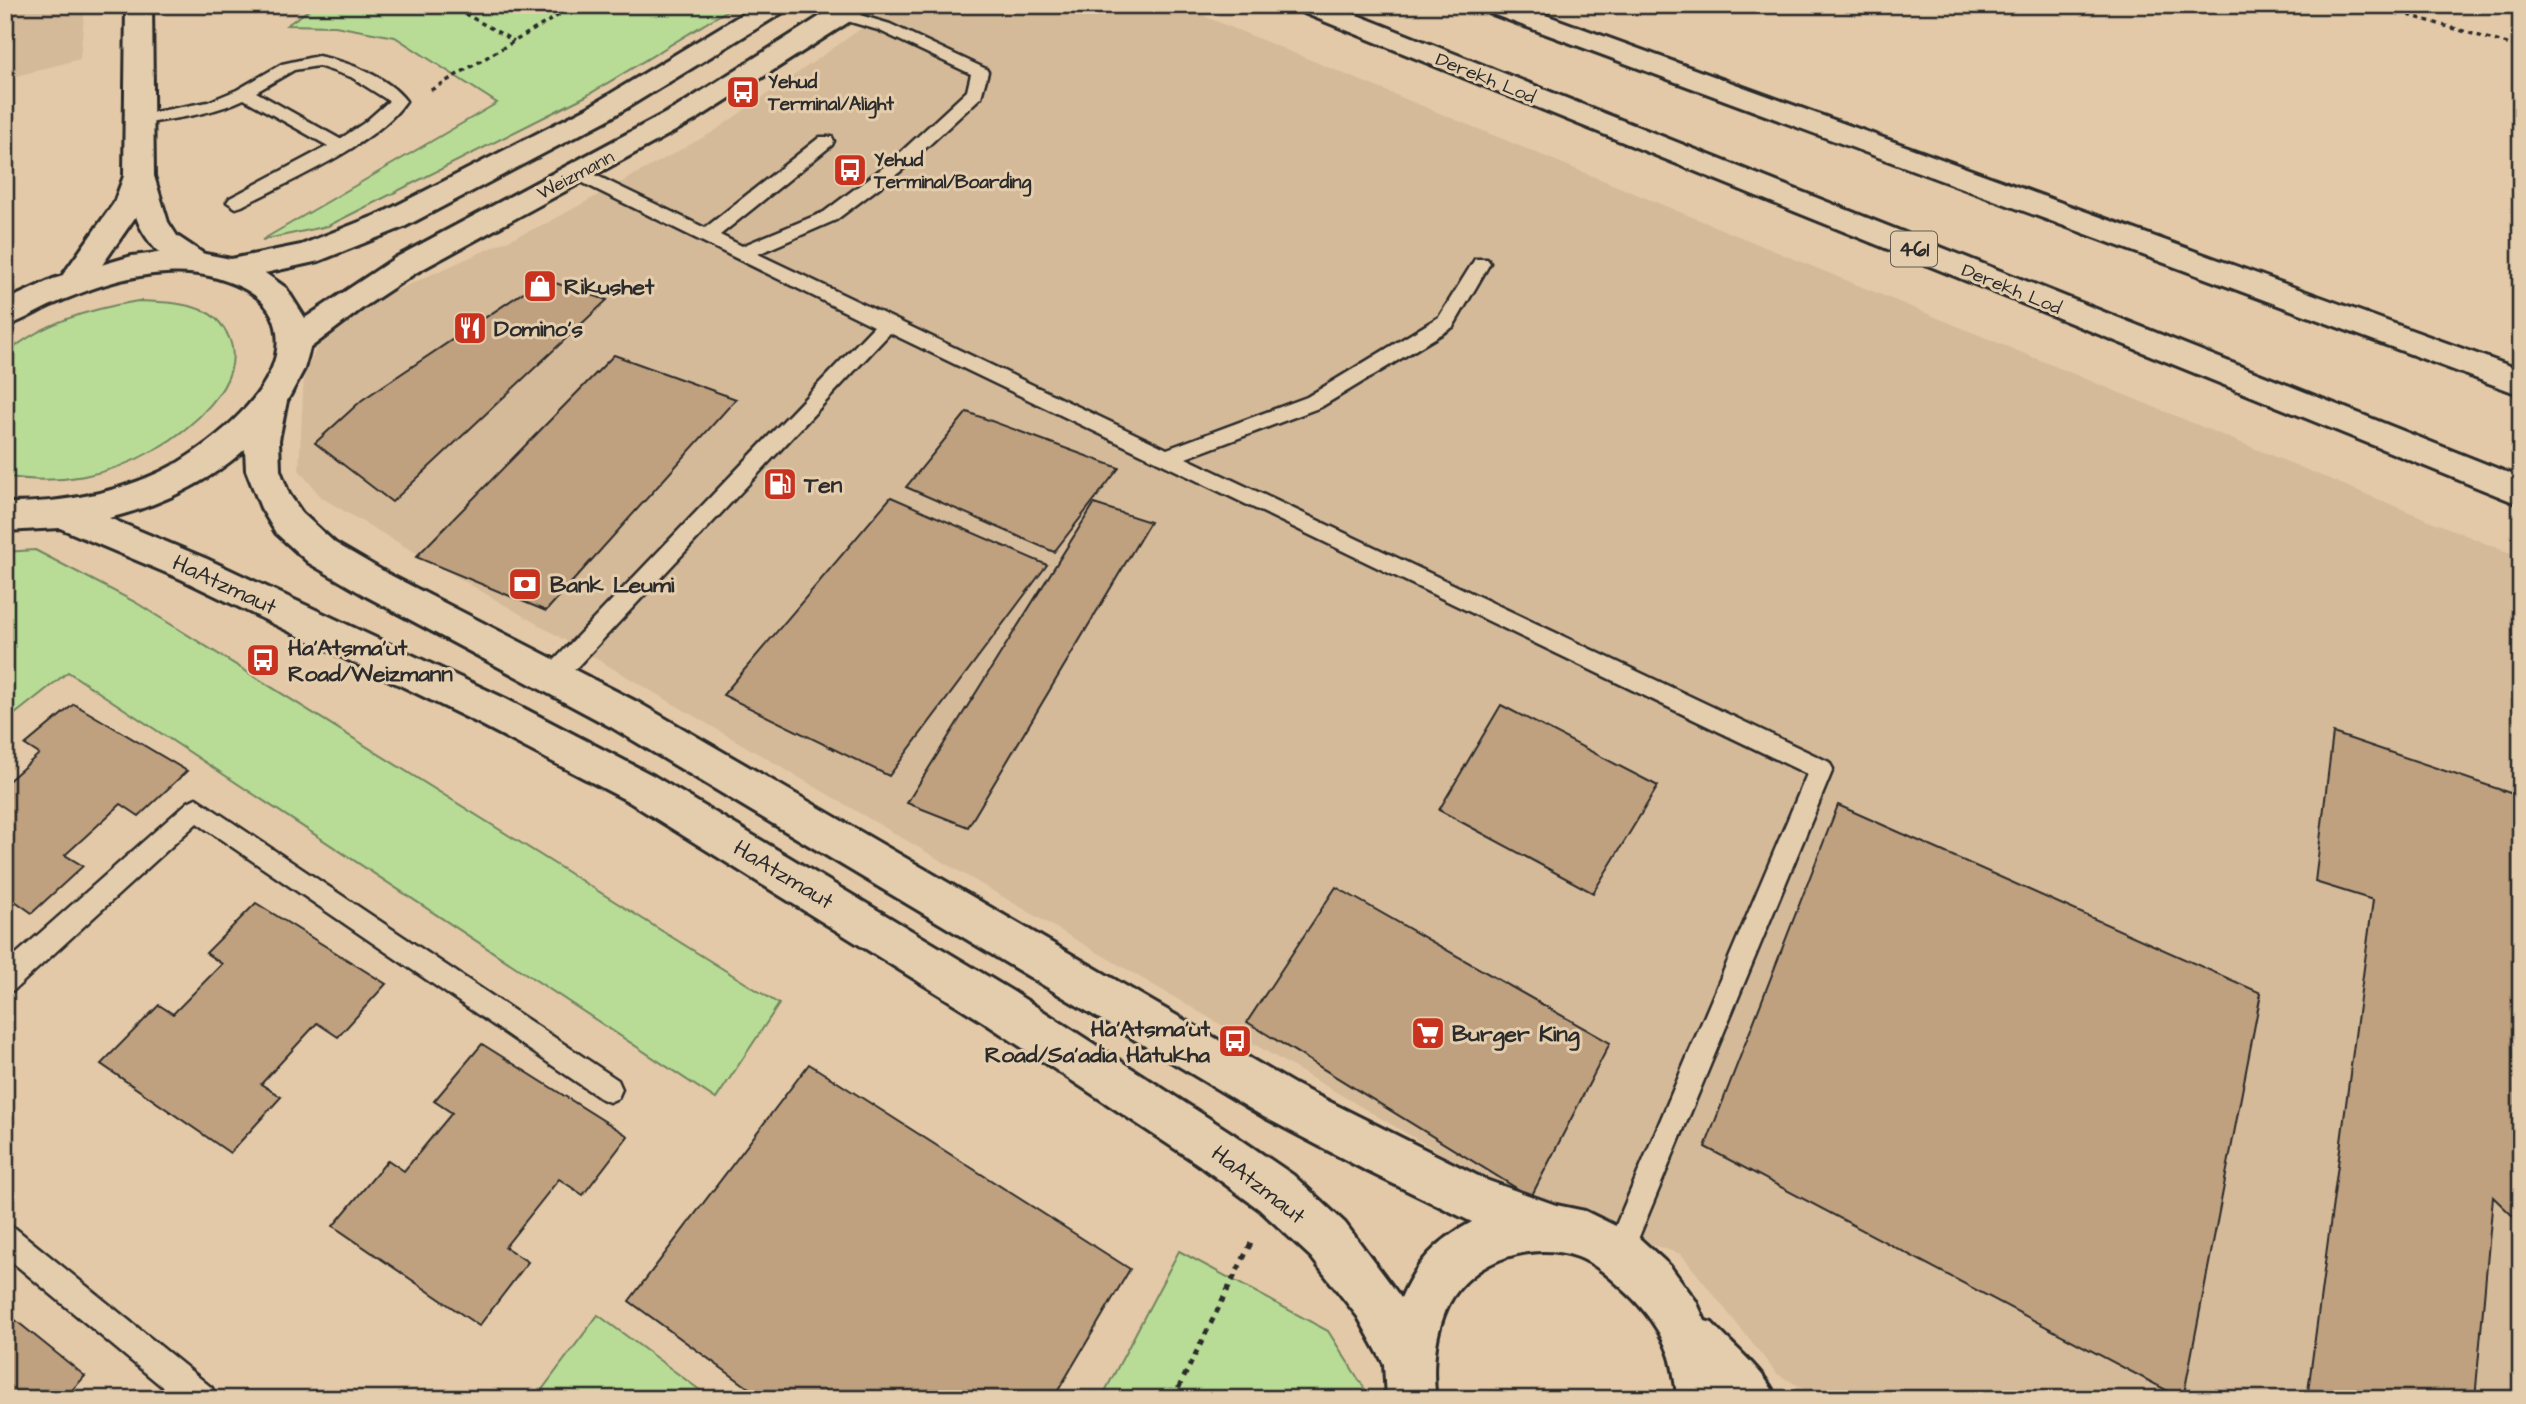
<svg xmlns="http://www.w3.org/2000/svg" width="2526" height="1404" viewBox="0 0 2526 1404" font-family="'Architects Daughter',sans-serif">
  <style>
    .built { fill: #d5ba99 }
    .green { fill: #b8dc96; stroke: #728460; stroke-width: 2 }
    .building { fill: #bfa17f; stroke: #2b2b2b; stroke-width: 2 }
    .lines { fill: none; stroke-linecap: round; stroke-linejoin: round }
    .lane-casing { stroke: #2b2b2b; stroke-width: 5 }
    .street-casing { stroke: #2b2b2b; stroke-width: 6 }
    .secondary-casing { stroke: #2b2b2b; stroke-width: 6 }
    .primary-casing { stroke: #2b2b2b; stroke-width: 6 }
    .path-far1 { stroke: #2b2b2b; stroke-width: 3.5; stroke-dasharray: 4.5 4.5; stroke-linecap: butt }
    .path { stroke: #2b2b2b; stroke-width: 5; stroke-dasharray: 6 6; stroke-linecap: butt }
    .lane { fill: #e4cdad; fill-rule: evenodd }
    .street { fill: #e4cdad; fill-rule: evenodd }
    .secondary { fill: #e4cdad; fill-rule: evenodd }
    .primary { fill: #e4cdad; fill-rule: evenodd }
    .labels { text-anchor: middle; stroke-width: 6; stroke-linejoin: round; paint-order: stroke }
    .far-street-label { font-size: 19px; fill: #2b2b2b; stroke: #e4cdad }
    .far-poi-label { font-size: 19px; font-weight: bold; fill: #2b2b2b; stroke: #e4cdad; text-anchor: start }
    .shield { fill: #e4cdad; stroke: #625c52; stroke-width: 2 }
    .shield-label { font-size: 21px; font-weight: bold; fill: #2b2b2b }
    .poi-label { font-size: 23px; font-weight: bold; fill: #2b2b2b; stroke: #e4cdad; text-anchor: start }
    .street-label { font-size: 23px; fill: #2b2b2b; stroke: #e4cdad }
  </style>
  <rect width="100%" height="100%" fill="#e3c9a7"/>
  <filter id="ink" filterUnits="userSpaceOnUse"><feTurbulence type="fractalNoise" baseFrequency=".0143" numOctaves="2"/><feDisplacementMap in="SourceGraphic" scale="14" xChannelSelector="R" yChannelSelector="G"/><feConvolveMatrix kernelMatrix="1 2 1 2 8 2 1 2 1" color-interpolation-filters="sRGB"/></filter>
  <g filter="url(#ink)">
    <g class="built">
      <path d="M5,5H85L80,59L5,79Z"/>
      <path d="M895,5H1177L2521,558V1399H1822L1777,1374L1681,1254L1548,1212L1469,1170L322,498L299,470L304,376L324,331L379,298L549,222L713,132Z"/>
    </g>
    <g class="green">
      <path d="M316,5H736L586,96L328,226L262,240L497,103L395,37L335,26L287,25Z"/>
      <path d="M138,301C161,302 185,302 206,312C217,317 226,329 230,340C246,384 188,431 154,450C109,476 56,486 5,476V355C42,322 91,309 138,301Z"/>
      <path d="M35,550L135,602L779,1004L716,1099L68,672L5,722V552Z"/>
      <path d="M1179,1251L1328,1331L1371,1399H1101Z"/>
      <path d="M598,1315L712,1399H535Z"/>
    </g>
    <g class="building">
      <path d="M543,279L607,300L392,502L315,443L362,400Z"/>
      <path d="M614,355L736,399L546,611L416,557Z"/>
      <path d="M967,412L1119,468L1054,552L906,487Z"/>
      <path d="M891,497L1047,565L889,776L723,695Z"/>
      <path d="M1094,504L1150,522L968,827L907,803Z"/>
      <path d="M74,704L187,771L139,816L121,804L65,855L83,866L32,913L5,894V784L39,754L25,745Z"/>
      <path d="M1501,705L1658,786L1593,893L1439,810Z"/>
      <path d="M2333,733L2519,796L2521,1224L2493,1197L2475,1399H2307L2373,900L2315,882Z"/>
      <path d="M1838,805L2261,993L2183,1399L1705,1147Z"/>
      <path d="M1336,887L1610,1043L1531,1197L1247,1022Z"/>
      <path d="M256,903L386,984L338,1037L317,1023L261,1084L281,1097L230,1153L101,1064L159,1005L173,1014L222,964L206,953Z"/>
      <path d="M482,1044L628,1136L583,1195L559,1179L505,1247L528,1262L479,1326L333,1226L388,1160L404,1171L452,1113L434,1101Z"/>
      <path d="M809,1064L1130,1269L1053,1399H764L629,1301Z"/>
      <path d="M9,1315L85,1376L64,1399H5V1320Z"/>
    </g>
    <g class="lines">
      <g class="lane-casing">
        <g id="lane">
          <path d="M843,10L890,24L986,69L988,72L981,97L901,171L836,220L758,254L1167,449L1307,397L1439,317L1475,259H1487L1490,263L1453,327L1321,407L1186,458L1829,762L1833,769L1629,1261L1619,1265L1609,1261L1605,1251L1807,774L890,333L562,683L554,685L546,683L543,676L546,669L874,326L571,177L568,173L577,167L583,169L705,228L820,137H832L834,141L832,145L720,235L742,246L824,212L889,163L967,91L971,74L878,30L837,18L835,15L837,12Z"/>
          <path d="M318,56C348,62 387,76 406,101C375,146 291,180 242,206L236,208L227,202L230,198L328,146L244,99C211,115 175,118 139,125L131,120L139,115L208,102L237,90L282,64ZM318,66L351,77L389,101L364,123L340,139L256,92L294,70Z"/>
          <path d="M196,798L618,1080L622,1089L618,1098L609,1102L600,1098L197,823L14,990L5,993V964L188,802Z"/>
          <path d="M5,1224L15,1228L212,1388L216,1399H177L5,1256Z"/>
        </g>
      </g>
      <g class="street-casing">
        <path id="street" d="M126,5H152L154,176L168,222L177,236L210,258L214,265L210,272C179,281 144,243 136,216L84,291L73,294L62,291L57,283L114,203L124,176Z"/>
      </g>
      <g class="secondary-casing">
        <path id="secondary" d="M757,5H789L785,11L607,120L404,227L319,261L265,273L286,288L305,318L395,258L677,107L838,5H870L866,11L697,119L417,272L364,307L310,348L304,369L287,401L279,440L280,470L289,494L302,513L335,543L390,575L639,703L1296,1085L1486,1180L1556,1205L1585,1211L1638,1237L1670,1266L1696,1301L1705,1321L1712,1323C1733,1346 1766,1372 1777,1399H1678C1675,1385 1674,1370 1670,1357C1662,1332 1644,1308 1625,1291C1611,1278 1596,1264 1578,1257C1528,1239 1463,1263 1444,1315C1434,1341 1432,1372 1436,1399H1386L1384,1364L1358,1317L1311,1257L1259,1209L1198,1164L982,1021L626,800L478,723L181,579L60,528L5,531V503C66,503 125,493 179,462C220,437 289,382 276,327C272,309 259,296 243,288C218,276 194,271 166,273C125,275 86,290 49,306C34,313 21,322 5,326V301L53,279L132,256L166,252L200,253L231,259L301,245L382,213L587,108ZM245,449L246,470L261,508L276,533L309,563L364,595L611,727L1264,1117L1365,1170L1472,1222C1438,1240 1416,1262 1401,1298L1345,1223L1293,1175L1230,1132L1012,991L654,776L506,699L207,559L109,518C158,506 208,483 245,449Z"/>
      </g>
      <g class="primary-casing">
        <g id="primary">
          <path d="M1295,5H1332L2521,478V505L1299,11Z"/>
          <path d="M1480,5H1518L2521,370V395L1484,11Z"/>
        </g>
      </g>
      <g class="path-far1">
        <path d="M449,5L514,41"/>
        <path d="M2374,5L2521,48"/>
        <path d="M431,90L576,5"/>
      </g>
      <path class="path" d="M1173,1399L1251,1243"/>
      <use href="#lane" class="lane"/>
      <use href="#street" class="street"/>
      <use href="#secondary" class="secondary"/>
      <use href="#primary" class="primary"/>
    </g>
  </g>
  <defs>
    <g id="bus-square" transform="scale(1.75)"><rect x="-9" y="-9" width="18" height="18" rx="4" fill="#c8321e" stroke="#e4cdad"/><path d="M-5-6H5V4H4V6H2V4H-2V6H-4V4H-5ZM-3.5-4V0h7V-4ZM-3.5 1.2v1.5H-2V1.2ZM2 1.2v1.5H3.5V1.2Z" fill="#fff"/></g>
    <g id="shop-square" transform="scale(1.75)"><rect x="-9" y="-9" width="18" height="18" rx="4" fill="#c8321e" stroke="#e4cdad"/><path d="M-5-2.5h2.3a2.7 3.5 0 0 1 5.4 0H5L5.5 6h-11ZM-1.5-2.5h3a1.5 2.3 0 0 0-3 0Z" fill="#fff"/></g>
    <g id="restaurant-square" transform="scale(1.75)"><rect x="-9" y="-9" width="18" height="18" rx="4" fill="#c8321e" stroke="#e4cdad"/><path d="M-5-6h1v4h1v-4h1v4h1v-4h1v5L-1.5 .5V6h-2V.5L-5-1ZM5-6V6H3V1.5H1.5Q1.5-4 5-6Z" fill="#fff"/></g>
    <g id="fuel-square" transform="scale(1.75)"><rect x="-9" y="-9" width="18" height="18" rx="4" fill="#c8321e" stroke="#e4cdad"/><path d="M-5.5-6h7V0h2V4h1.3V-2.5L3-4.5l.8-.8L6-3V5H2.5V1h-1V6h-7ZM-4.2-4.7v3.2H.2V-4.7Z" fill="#fff"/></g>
    <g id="bank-square" transform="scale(1.75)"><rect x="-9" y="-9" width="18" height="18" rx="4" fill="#c8321e" stroke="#e4cdad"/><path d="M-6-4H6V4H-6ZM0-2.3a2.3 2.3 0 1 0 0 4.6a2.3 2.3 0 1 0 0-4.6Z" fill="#fff"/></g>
    <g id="supermarket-square" transform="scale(1.75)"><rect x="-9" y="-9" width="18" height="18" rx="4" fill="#c8321e" stroke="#e4cdad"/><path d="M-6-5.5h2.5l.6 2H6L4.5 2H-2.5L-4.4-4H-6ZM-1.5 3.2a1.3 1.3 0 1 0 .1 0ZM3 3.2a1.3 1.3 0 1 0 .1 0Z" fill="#fff"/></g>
  </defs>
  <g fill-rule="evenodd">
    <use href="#bus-square" x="743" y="92"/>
    <use href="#bus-square" x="850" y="170"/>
    <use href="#shop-square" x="540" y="286"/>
    <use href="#restaurant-square" x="470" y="328"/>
    <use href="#fuel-square" x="780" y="484"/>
    <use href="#bank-square" x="525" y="584"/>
    <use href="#bus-square" x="263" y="660"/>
    <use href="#supermarket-square" x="1428" y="1033"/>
    <use href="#bus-square" x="1235" y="1041"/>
  </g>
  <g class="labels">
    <g class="far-street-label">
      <text transform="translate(1486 77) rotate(22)" y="7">Derekh Lod</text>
      <text transform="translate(575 174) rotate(-28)" y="7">Weizmann</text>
      <text transform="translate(2012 288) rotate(22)" y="7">Derekh Lod</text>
    </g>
    <g class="far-poi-label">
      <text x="768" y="88">Yehud<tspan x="768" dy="22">Terminal/Alight</tspan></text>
      <text x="874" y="166">Yehud<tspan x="874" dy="22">Terminal/Boarding</tspan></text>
    </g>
    <rect class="shield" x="1891" y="231.5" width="46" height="35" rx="5"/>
    <g class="shield-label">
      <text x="1914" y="256">461</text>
    </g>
    <g class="poi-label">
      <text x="564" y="294">Rikushet</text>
      <text x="494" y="336">Domino's</text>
      <text x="804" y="492">Ten</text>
      <text x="550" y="592">Bank Leumi</text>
      <text x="288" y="655">Ha'Atsma'ut<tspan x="288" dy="26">Road/Weizmann</tspan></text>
      <text x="1210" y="1036" text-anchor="end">Ha'Atsma'ut<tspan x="1210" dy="26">Road/Sa'adia Hatukha</tspan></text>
      <text x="1452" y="1041">Burger King</text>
    </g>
    <g class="street-label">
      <text transform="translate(225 584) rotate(25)" y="8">HaAtzmaut</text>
      <text transform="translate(784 874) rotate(31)" y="8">HaAtzmaut</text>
      <text transform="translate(1259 1184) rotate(38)" y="8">HaAtzmaut</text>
    </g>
  </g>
  <rect width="2526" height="1404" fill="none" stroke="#e4cdad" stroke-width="28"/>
  <rect x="14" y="14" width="2498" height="1376" fill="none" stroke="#2b2b2b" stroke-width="2.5" filter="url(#ink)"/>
</svg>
